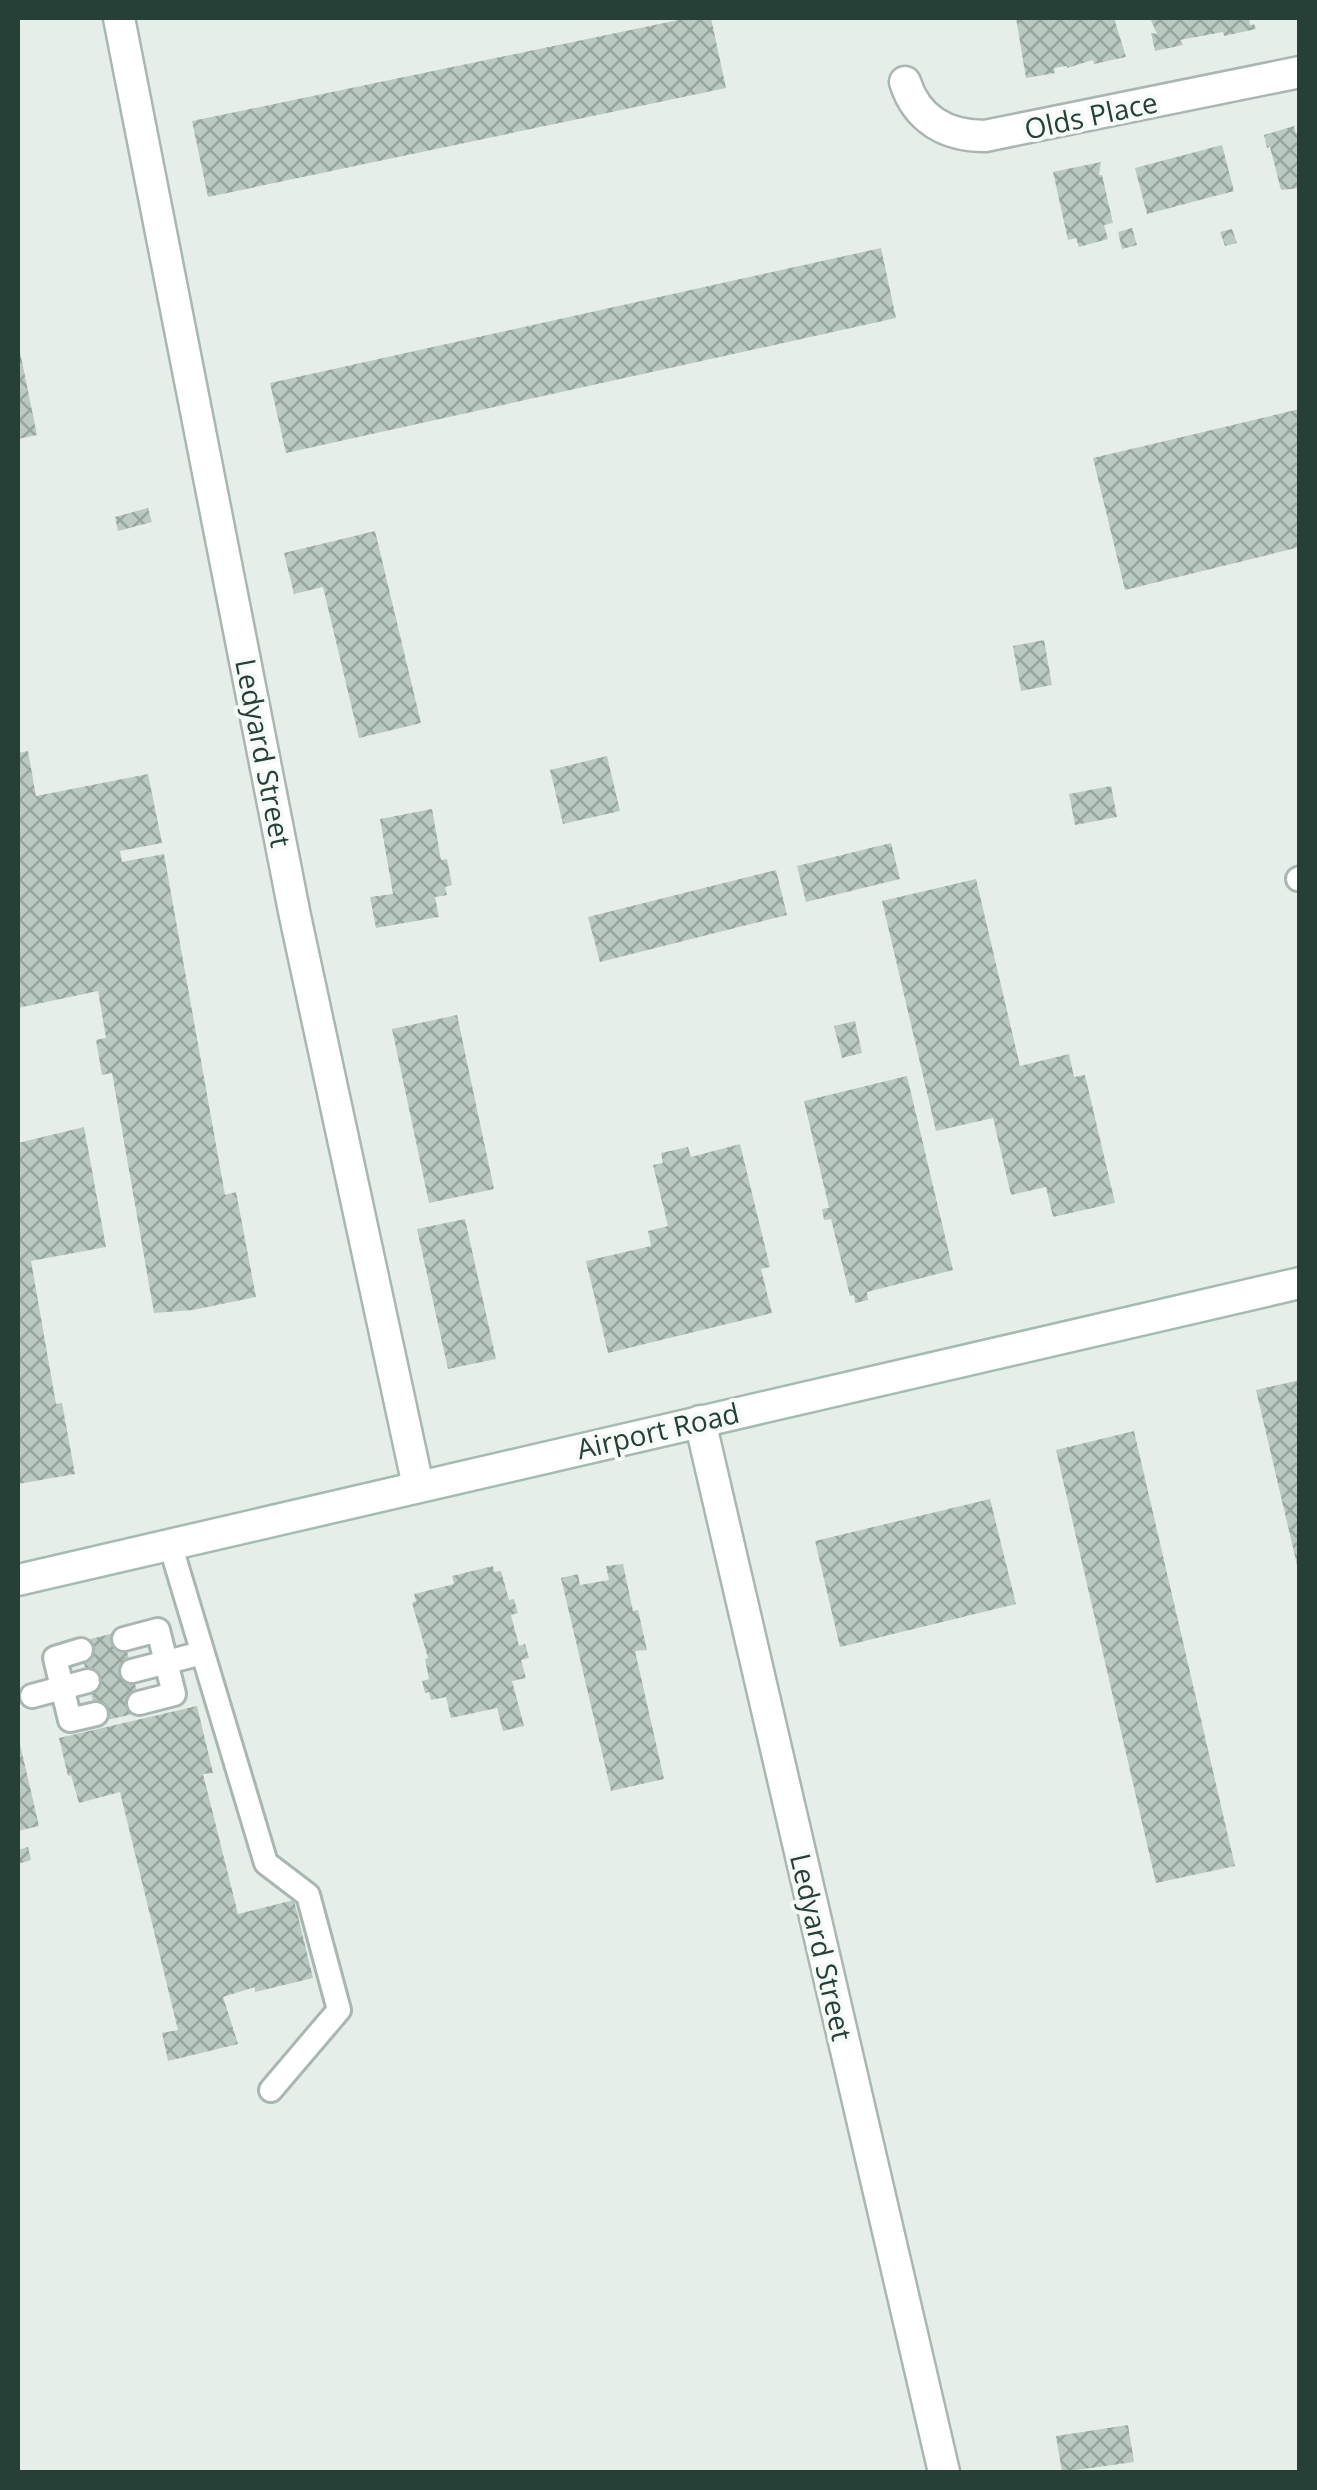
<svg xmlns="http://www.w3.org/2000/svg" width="1317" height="2490" viewBox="0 0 1317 2490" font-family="'Open Sans',sans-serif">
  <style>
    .building { fill: url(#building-cross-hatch) }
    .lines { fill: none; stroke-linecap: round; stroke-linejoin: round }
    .lane-casing { stroke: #a9b6b1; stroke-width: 28 }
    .street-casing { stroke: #a9b6b1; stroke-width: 35 }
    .secondary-casing { stroke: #a5bab1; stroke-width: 35 }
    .lane { stroke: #fff; stroke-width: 22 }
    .street { stroke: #fff; stroke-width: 30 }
    .secondary { stroke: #fff; stroke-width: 30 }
    .labels { text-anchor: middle; stroke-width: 8; stroke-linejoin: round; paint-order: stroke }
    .street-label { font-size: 28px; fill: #264037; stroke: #f7fbf8 }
  </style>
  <defs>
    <pattern id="building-cross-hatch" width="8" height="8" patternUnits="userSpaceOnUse" patternTransform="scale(2.5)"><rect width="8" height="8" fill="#bbc9c3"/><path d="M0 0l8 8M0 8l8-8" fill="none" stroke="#98a59f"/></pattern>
  </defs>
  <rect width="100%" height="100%" fill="#e6eeea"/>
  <g class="building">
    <path d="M688,18H711L726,88L208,197L192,121Z"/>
    <path d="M1016,18H1114L1126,57L1094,64L1093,60L1067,68V66L1054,68L1055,73L1026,78Z"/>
    <path d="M1150,18H1249L1250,25L1254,24L1256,29L1224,36L1223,32L1180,40L1183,45L1155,51L1151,33L1157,34Z"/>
    <path d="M1294,126L1296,133L1300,132V188L1281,190L1270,147L1267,148L1264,135Z"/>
    <path d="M1222,145L1234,191L1147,214L1135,168Z"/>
    <path d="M1101,162L1099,175H1102L1113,223L1104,225L1108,239L1079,247L1076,238L1068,240L1053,172Z"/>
    <path d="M1132,228L1137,245L1122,249L1118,232Z"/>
    <path d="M1232,229L1237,243L1225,246L1220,232Z"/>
    <path d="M881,248L896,318L286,453L270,383Z"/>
    <path d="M18,342L37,435L18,439Z"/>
    <path d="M1300,409V547L1125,590L1093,458Z"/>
    <path d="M148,508L152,522L118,531L115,517Z"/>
    <path d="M375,531L421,723L359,738L323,587L294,594L284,553Z"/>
    <path d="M1044,640L1052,685L1021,691L1013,646Z"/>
    <path d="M28,751L36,796L148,774L162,843L120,851L122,862L164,854L225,1195L236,1192L256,1297L193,1310L154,1313L112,1073L102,1075L96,1040L106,1038L98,991L18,1008V753Z"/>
    <path d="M607,756L620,811L563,824L550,770Z"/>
    <path d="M1111,786L1117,817L1075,825L1069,794Z"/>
    <path d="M432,809L441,860L447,859L452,885L445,887L447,895L435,897L439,917L376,928L370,897L393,894L380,819Z"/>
    <path d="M891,843L900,879L806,902L797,866Z"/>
    <path d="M776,870L787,915L600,962L588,917Z"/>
    <path d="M976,879L1020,1066L1069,1054L1074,1077L1085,1075L1115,1203L1053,1217L1046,1187L1011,1195L993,1118L936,1131L882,901Z"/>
    <path d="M457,1015L494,1189L429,1203L392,1029Z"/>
    <path d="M855,1021L862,1053L842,1058L834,1026Z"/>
    <path d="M907,1076L953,1270L867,1292L868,1300L855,1303L854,1295L850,1296L831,1219L824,1220L822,1209L829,1208L804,1101Z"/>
    <path d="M84,1127L106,1247L31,1261L56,1404L62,1403L75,1474L18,1484V1143Z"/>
    <path d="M740,1144L770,1267L761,1269L772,1313L608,1353L586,1261L651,1246L648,1231L668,1226L653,1165L663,1163L661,1153L688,1147L691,1157Z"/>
    <path d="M465,1219L496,1359L448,1369L417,1229Z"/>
    <path d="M1300,1380V1569H1298L1256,1390Z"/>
    <path d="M1134,1431L1235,1866L1156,1883L1056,1450Z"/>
    <path d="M990,1499L1016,1604L840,1647L815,1541Z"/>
    <path d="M623,1564L633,1611L638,1610L647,1650L635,1651L664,1779L611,1791L561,1578L578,1574L580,1585L609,1580L606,1566Z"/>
    <path d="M493,1566L494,1572L501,1571L509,1600L514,1599L518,1613L511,1615L519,1646L525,1644L529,1658L521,1660L526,1678L512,1681L524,1726L503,1731L497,1708L451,1718L446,1697L431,1700L429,1692L425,1693L422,1681L429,1679L425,1659L428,1658L412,1603L416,1601L414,1594L454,1584L452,1576Z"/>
    <path d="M122,1631L142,1712L98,1722L79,1642Z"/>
    <path d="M197,1706L213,1773L203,1774L238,1914L294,1900L313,1978L255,1992V1987L223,1997L238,2044L168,2061L162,2033L178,2030L120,1792L79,1803L71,1775L68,1776L59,1738Z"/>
    <path d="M19,1740L39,1826L18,1831V1741Z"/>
    <path d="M28,1847L31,1860L18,1864V1850Z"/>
    <path d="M1128,2425L1134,2462L1062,2472L1056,2436Z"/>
  </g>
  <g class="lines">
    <g class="lane-casing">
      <g id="lane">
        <path d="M1298,879L1300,878"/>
        <path d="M170,1544L266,1863L308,1895L339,2010L271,2090"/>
        <path d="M124,1639L158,1630L174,1694L139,1703"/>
        <path d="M81,1650L55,1658L70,1720L96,1714"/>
        <path d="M132,1671L202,1653"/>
        <path d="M32,1696L88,1681"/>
      </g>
    </g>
    <g class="street-casing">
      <g id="street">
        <path d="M119,18L295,916L418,1486"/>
        <path d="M905,82C917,120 947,136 985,136L1300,72"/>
        <path d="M700,1421L944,2472"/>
      </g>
    </g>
    <g class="secondary-casing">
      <path id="secondary" d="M18,1580L1300,1283"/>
    </g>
    <use href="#lane" class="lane"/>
    <use href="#street" class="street"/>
    <use href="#secondary" class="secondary"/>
  </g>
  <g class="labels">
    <g class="street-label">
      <text transform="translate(1091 116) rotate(-12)" y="10">Olds Place</text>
      <text transform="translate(263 753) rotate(79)" y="10">Ledyard Street</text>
      <text transform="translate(658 1431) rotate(-13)" y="10">Airport Road</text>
      <text transform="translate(821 1947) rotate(77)" y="10">Ledyard Street</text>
    </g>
  </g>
  <rect width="1317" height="2490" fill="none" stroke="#264037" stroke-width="40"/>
</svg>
